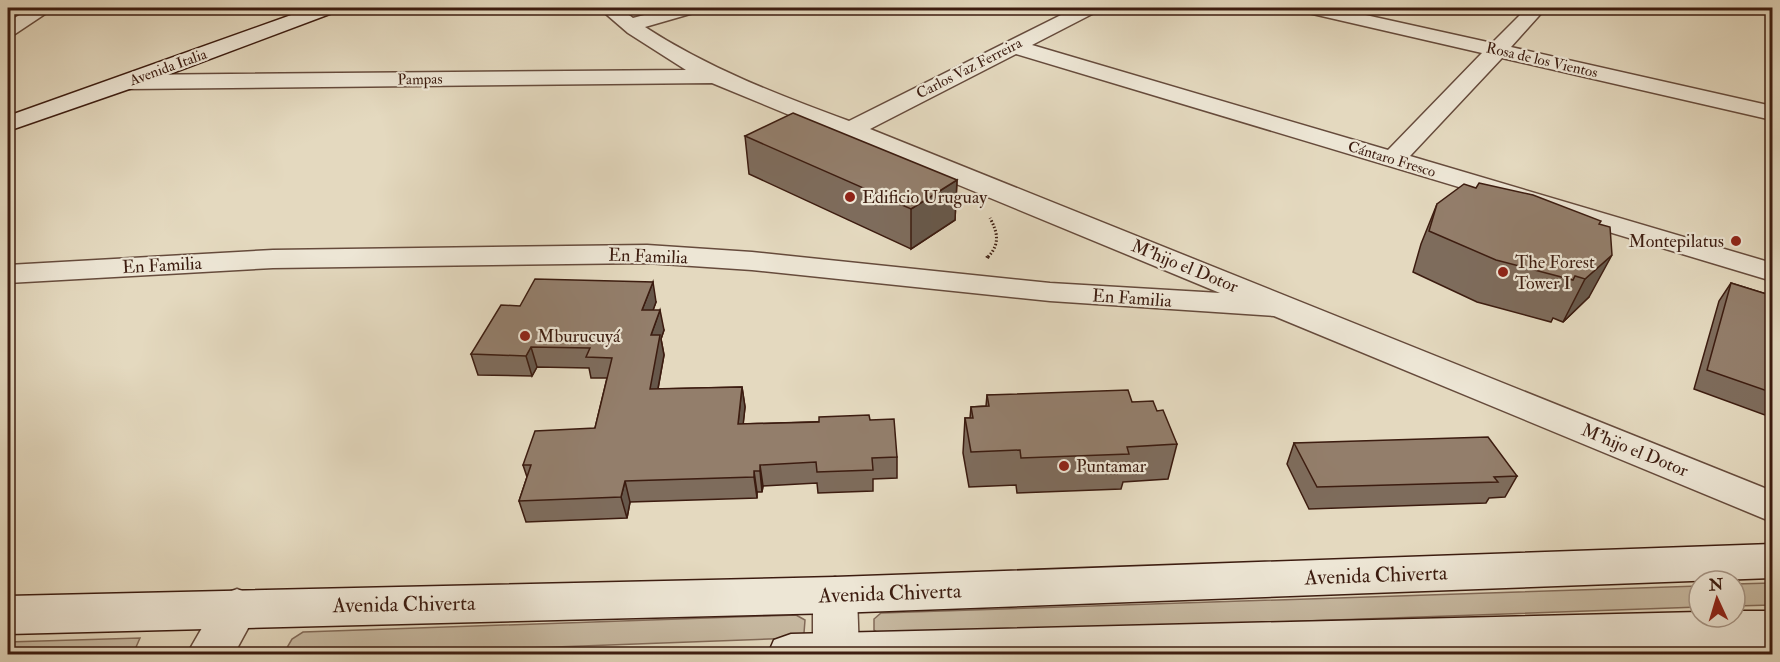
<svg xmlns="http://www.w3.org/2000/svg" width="1780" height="662" viewBox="0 0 1780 662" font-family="'IM FELL Double Pica',serif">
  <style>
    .green { fill: #c7b9a1; stroke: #826a58; stroke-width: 1.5 }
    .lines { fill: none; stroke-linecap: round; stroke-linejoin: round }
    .street-casing { stroke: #664b3c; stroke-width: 3 }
    .secondary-casing { stroke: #3c1c10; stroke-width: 3 }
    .path-far1 { stroke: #3c1c10; stroke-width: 3; stroke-dasharray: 1.5 2; stroke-linecap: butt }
    .path { stroke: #3c1c10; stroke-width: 4; stroke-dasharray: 1.5 3; stroke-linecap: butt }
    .street { fill: #ede6d5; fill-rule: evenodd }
    .secondary { fill: #ede6d5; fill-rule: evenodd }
    .wall { fill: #7e6c5c; stroke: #3c1c10; stroke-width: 1.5 }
    .shaded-wall { fill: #67584b; stroke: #3c1c10; stroke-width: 1.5 }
    .building { fill: #937e6b; stroke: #3c1c10; stroke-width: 1.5 }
    .poi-dot { fill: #8f2418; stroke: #ede6d5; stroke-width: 2 }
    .labels { text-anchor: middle; stroke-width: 4.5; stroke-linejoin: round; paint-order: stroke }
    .far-street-label { font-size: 15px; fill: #3c1c10; stroke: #ede6d5 }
    .poi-label { font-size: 18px; fill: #3c1c10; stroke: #ede6d5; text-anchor: start }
    .street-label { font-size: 18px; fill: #3c1c10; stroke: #ede6d5 }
    .near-street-label { font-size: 21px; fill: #3c1c10; stroke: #ede6d5 }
  </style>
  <rect width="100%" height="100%" fill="#e4d9bf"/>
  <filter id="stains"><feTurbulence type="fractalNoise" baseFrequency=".00333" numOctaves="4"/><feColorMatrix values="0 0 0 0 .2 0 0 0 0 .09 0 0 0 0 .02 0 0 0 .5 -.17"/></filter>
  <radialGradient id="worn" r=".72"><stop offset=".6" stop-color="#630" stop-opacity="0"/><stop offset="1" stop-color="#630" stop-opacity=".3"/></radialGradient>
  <g class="green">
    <path d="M1772,583V605L1735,606V584Z"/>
    <path d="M1699,586V607L883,636L874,630V619L881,613Z"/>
    <path d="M796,615L805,620L804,633L796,638L363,654H289L285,651L292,639L303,632Z"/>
    <path d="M140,638L133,654H8V642Z"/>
  </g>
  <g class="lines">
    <g class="street-casing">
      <g id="street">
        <path d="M31,8H54L15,34L8,36V22Z"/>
        <path d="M599,8H619L633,18L670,8H699L697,12L645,27C708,68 778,95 849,121L1075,8H1099L1096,12L1032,45L1388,150L1482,53L1304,12L1302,8H1334L1492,43L1527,8H1546L1511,47L1772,106V120L1502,58L1410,156L1772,263V281L1016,54L870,129L1772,491V522L1274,316L1050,301L752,270L647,263L273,268L8,283V265L273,250L647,245L752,252L1050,283L1220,293L712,83L127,89L119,87L116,82L119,77L127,75L686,70L628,33Z"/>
        <path d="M835,577L851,582L857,595L859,654H813V595L819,582Z"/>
        <path d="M237,589L253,595L259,608L234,654H187L221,595Z"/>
      </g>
    </g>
    <g class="secondary-casing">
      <g id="secondary">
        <path d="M311,8H338L335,12L135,87L8,131V116Z"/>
        <path d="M1772,544V578L835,613L8,634V596L835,577Z"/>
        <path d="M1735,611H1772V649L1578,654H768L774,640L791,634L1699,612V617H1735Z"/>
      </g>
    </g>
    <path class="path-far1" d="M988,257C1000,244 998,233 990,218"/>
    <path class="path" d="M987,258L989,255"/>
    <use href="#street" class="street"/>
    <use href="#secondary" class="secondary"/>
  </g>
  <g class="wall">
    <path d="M745,136L957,180L955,220L911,249L749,174Z"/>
    <path d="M1476,188L1599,224L1589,297L1563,322L1553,318L1551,322L1477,302L1413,272L1421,244L1437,204Z"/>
    <path d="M1731,283L1773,296V418L1694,389L1719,301Z"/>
    <path d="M656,302L653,310L664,330L661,339L664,355L658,389L742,387L745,407L743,424L870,420L897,457V478L873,479V491L818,493L817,483L763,486L762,492H757V498L630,502L627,518L526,522L519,501L527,477L523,465L595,428L607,378H591L589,368L537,367L532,376L478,375L471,354L520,306Z"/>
    <path d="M987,395L1132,402L1157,411L1177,444L1168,479L1123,482L1121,489L1017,493L1016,485L969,487L963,453L965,418H970L971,407L986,406Z"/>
    <path d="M1294,443L1517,476L1505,497L1489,498L1486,503L1309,509L1287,464Z"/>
  </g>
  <g class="shaded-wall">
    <path d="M957,180L955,220L911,249V209Z"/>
    <path d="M1612,255L1589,297L1563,322L1585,279Z"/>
    <path d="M653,282L656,302L646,330L642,310Z"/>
    <path d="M660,310L664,330L661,339L664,355L654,410L650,389L651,335Z"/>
    <path d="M531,347L537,367L532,376L526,356Z"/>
    <path d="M742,387L745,407L741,445L738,424Z"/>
    <path d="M760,465L763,486L762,492L760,471Z"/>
    <path d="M754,471L757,492V498L754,477Z"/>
    <path d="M625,481L630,502L627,518L621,497Z"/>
  </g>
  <g class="building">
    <path d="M793,113L957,180L911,209L745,136Z"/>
    <path d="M1479,183L1533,195L1601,221L1599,224L1610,227L1612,255L1585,279L1575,276L1573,280L1496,260L1429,231L1437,204L1464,184L1476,188Z"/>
    <path d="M535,279L653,282L642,310H660L651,335H660L650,389L742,387L738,424L819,422V417L869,415L870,420L894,419L897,457L872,458L873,470L817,472L816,462L760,465V471H754V477L625,481L621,497L519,501L531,465H523L535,431L595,428L612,358L586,357L590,348L531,347L526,356L471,354L501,305L520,306Z"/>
    <path d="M1731,283L1773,296V393L1707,370Z"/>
    <path d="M1128,390L1132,402L1153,401L1157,411L1163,410L1177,444L1127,447L1129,454L1021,458L1020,450L971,452L965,418H973L971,407L989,406L987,395Z"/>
    <path d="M1488,437L1517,476L1494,477L1498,482L1317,487L1294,443Z"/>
  </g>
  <g class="poi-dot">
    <circle cx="850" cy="197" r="6"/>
    <circle cx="1736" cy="241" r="6"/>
    <circle cx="1503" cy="272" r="6"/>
    <circle cx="525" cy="336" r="6"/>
    <circle cx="1064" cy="466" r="6"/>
  </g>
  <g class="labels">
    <g class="far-street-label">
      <text transform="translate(1542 60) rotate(13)" y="5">Rosa de los Vientos</text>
      <text transform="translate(168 67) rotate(-20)" y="5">Avenida Italia</text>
      <text transform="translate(969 68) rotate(-27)" y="5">Carlos Vaz Ferreira</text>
      <text transform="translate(420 79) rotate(-1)" y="5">Pampas</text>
      <text transform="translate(1392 159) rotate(17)" y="5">Cántaro Fresco</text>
    </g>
    <g class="poi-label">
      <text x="862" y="203">Edificio Uruguay</text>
      <text x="1724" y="247" text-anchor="end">Montepilatus</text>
      <text x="1515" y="268">The Forest<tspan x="1515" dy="21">Tower I</tspan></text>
      <text x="537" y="342">Mburucuyá</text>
      <text x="1076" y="472">Puntamar</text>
    </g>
    <g class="street-label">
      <text transform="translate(648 256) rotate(2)" y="6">En Familia</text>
      <text transform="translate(162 265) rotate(-3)" y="6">En Familia</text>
      <text transform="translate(1185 266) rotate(22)" y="6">M'hijo el Dotor</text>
      <text transform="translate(1132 298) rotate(4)" y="6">En Familia</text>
      <text transform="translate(1635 450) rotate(22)" y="6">M'hijo el Dotor</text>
    </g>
    <g class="near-street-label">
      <text transform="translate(1376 575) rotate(-2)" y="7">Avenida Chiverta</text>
      <text transform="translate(890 593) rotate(-2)" y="7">Avenida Chiverta</text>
      <text transform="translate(404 604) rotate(-1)" y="7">Avenida Chiverta</text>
    </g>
  </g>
  <rect width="1780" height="662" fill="none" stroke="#e4d9bf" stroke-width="30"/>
  <rect x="9" y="9" width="1762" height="644" fill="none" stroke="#3c1c10" stroke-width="3"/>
  <rect x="15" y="15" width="1750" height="632" fill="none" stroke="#3c1c10" stroke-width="1.5"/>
  <g transform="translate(1717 599) rotate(356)"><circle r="28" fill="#ede6d5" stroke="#a69586" stroke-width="1.5"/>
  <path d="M0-4.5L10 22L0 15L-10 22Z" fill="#8f2418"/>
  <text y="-9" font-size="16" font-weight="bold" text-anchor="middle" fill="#3c1c10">N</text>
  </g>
  <rect width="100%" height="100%" filter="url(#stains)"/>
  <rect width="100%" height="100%" fill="url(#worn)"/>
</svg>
